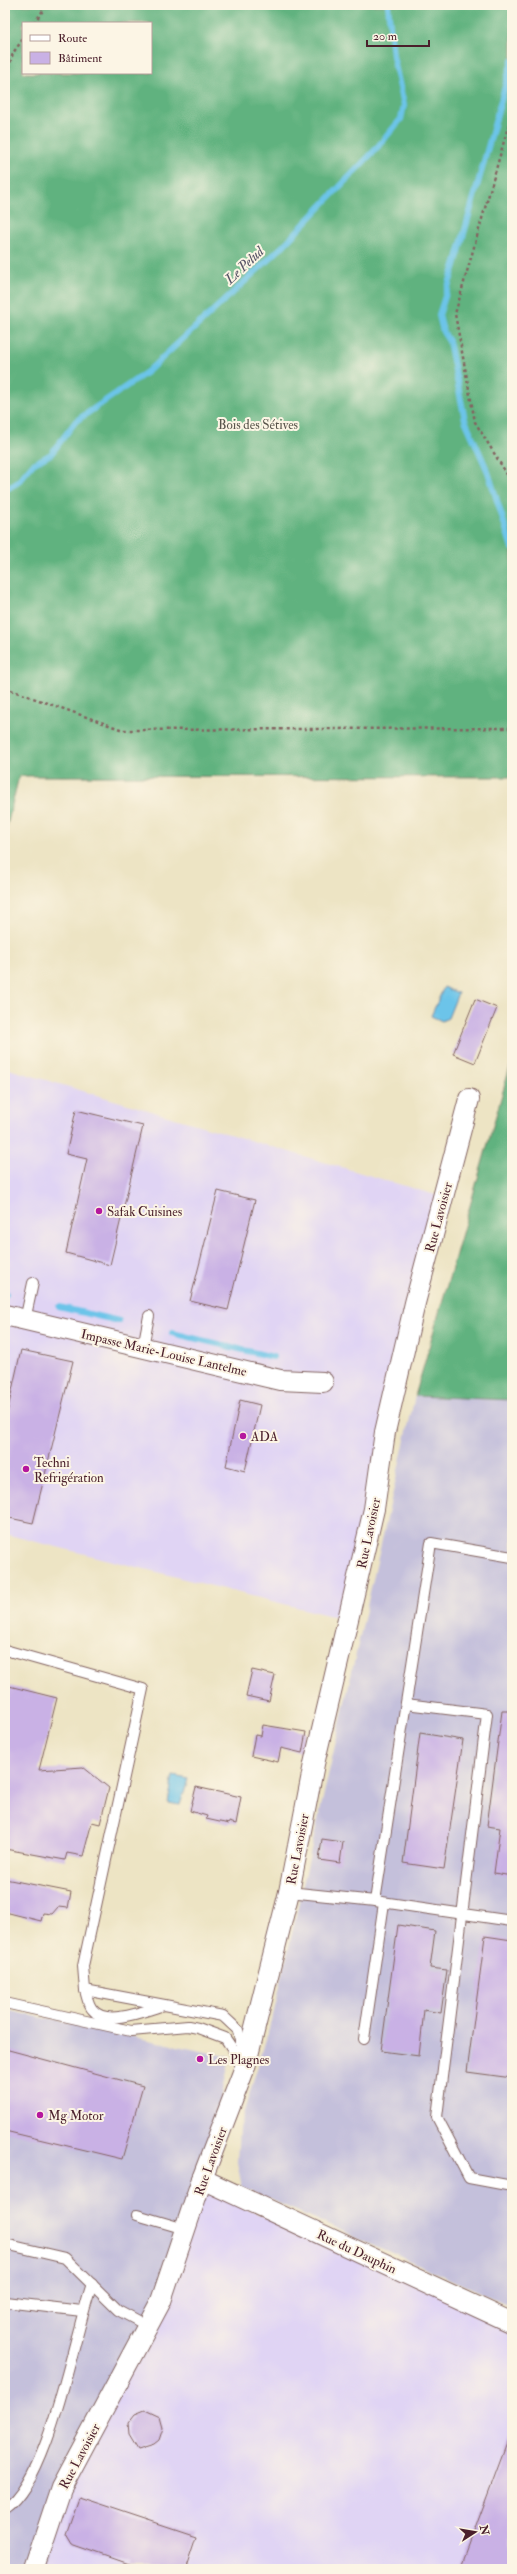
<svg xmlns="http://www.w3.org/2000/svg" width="517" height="2574" viewBox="0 0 517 2574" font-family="'IM FELL Double Pica',serif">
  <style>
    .built { fill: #e0d4f4 }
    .industrial { fill: #c4c0db }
    .forest { fill: #61b27f; stroke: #566855; fill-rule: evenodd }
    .water { fill: #6cc4e9; stroke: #5b728a }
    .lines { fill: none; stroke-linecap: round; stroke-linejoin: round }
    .stream { stroke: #6cc4e9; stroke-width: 6 }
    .building { fill: #c9b1e5 }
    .service-casing { stroke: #836461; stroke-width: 12 }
    .minor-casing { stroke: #836461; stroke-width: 22 }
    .path { stroke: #836461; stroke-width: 2.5; stroke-dasharray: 3 3; stroke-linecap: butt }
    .service { stroke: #fff; stroke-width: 10 }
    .minor { stroke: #fff; stroke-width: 20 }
    .poi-dot { fill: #b5179e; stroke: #fcf5e5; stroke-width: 1.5 }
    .labels { text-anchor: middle; stroke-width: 4; stroke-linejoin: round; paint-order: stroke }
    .park-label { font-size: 13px; fill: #58544b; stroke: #fcf5e5 }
    .poi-label { font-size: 13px; fill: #4a1f2b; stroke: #fcf5e5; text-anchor: start }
    .street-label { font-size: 13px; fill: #4a1f2b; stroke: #fcf5e5 }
    .water-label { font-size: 14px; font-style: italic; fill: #545164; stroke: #fcf5e5 }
  </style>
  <rect width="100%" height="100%" fill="#fcf5e5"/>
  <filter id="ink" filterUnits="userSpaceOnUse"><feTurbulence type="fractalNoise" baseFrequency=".025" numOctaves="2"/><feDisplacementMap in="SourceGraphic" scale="8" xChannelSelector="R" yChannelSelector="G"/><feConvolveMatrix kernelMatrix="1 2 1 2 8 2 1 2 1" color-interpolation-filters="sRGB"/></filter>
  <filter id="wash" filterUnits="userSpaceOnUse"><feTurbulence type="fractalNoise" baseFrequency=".012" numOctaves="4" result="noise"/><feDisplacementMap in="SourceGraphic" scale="16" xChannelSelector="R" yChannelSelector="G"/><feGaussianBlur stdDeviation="0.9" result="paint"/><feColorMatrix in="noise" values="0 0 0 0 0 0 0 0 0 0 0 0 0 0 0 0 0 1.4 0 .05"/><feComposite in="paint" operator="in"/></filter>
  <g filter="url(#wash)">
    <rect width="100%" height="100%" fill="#ede4c4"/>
    <g class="built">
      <path d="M5,1068L439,1196L348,1620L5,1534Z"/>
      <path d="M202,2189L512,2327V2569H44L73,2458Z"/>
    </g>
    <g class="industrial">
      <path d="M415,1396L512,1400V2306L242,2187L237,2162L239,2128L273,2016Z"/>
      <path d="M5,2010L230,2057L202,2189L168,2298L73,2458L44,2569H5Z"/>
    </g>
    <g class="forest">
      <path d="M5,5H512V777L19,776L5,834ZM23,23H151V73H23Z"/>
      <path d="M512,1060V1400L415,1396Z"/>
    </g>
    <g class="water">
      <path d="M444,987L458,993L448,1018L442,1021L431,1016Z"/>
      <path d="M173,1776L188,1779L180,1805L168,1803Z"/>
    </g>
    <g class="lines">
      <g class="stream">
        <path d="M512,61L456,262L439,315L443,332L449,341L465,420L488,472L512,548"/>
        <path d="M5,490L17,483L33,464L51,454L76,421L147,372L282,247L375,150L401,119L404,105L393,56L388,5"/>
        <path d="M5,1294H6"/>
        <path d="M59,1307L119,1321"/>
        <path d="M172,1333L273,1357"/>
      </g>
    </g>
    <g id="blocks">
      <g class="building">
        <path d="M475,999L497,1008L475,1063L453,1054Z"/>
        <path d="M76,1110L143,1126L110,1265L66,1253L87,1159L66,1154Z"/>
        <path d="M218,1191L255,1200L228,1310L190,1301Z"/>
        <path d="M21,1350L73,1361L33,1523L5,1517V1422Z"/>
        <path d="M240,1400L260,1405L245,1471L226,1466Z"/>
        <path d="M252,1670L275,1675L269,1701L246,1696Z"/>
        <path d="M5,1685L57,1698L39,1770L83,1767L109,1788L100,1824L92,1822L83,1856L67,1853L65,1860L5,1849Z"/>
        <path d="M502,1711H512V1876L494,1873L500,1828L487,1826Z"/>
        <path d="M263,1725L306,1732L302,1753L281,1748L278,1762L251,1756L255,1735L261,1736Z"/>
        <path d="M420,1733L463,1740L444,1869L403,1863Z"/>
        <path d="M196,1787L241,1797L236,1824L229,1822V1824L206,1819L207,1816L190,1811Z"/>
        <path d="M322,1839L343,1842L340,1863L319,1860Z"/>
        <path d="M5,1879L71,1892L68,1908L58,1907L52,1914L43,1913L41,1921L5,1912Z"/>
        <path d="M398,1925L435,1931L430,1968L447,1970L441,2013L424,2010L419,2056L381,2051Z"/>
        <path d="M485,1936L512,1940V2078L467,2072Z"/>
        <path d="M5,2049L143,2086L122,2159L5,2131Z"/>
        <path d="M145,2410L160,2417L163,2428L159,2440L154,2444L138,2449L129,2434L128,2423L135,2414Z"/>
        <path d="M510,2435L512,2569H460Z"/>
        <path d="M79,2497L196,2536L185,2569H130L132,2565L72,2544L66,2534Z"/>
      </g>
    </g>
  </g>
  <g filter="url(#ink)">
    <use href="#blocks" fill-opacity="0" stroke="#836461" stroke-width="1"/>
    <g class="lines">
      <g class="service-casing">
        <g id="service">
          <path d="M25,1320L33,1283"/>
          <path d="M143,1347L149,1316"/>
          <path d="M512,1557L431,1543L375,1901L512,1921"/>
          <path d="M5,1650L143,1689L83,1966L85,1990L223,2016L238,2030L243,2055"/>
          <path d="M406,1704L487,1714L437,2117L469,2178L512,2186"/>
          <path d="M289,1892L375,1901"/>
          <path d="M85,1990C87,1997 88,2005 93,2010C106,2027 147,2010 164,2005"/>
          <path d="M5,2003L131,2031L188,2026L198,2028L225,2038L243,2064"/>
          <path d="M364,2039L384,1903"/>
          <path d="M137,2215L185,2229"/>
          <path d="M5,2244L65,2258L118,2310L148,2326"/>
          <path d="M5,2302L82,2311"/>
          <path d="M5,2509C50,2479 73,2338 92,2284"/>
        </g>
      </g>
      <g class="minor-casing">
        <g id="minor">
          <path d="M5,1315L280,1380L323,1382"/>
          <path d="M202,2179L512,2323"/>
          <path d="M34,2569L61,2488L161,2301L202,2179L245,2067L289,1892L314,1764L374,1509L385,1432L415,1303L469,1099"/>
        </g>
      </g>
      <g class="path">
        <path d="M34,23L47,5"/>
        <path d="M5,80L13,53L23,39"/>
        <path d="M512,113L455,314L475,422L508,476L512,500"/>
        <path d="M5,688L123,730L512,728"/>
      </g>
      <use href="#service" class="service"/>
      <use href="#minor" class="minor"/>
    </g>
  </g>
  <g class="poi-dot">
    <circle cx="99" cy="1211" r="4"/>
    <circle cx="243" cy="1436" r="4"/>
    <circle cx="26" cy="1469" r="4"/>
    <circle cx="200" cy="2059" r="4"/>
    <circle cx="40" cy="2115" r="4"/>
  </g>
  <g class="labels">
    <g class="park-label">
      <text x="258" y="429">Bois des Sétives</text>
    </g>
    <g class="poi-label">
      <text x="107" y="1216">Safak Cuisines</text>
      <text x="251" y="1441">ADA</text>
      <text x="34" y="1467">Techni<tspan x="34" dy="15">Refrigération</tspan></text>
      <text x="208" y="2064">Les Plagnes</text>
      <text x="48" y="2120">Mg Motor</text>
    </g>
    <g class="street-label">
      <text transform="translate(438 1217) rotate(-75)" y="5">Rue Lavoisier</text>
      <text transform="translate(164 1352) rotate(13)" y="5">Impasse Marie-Louise Lantelme</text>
      <text transform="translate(368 1533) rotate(-78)" y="5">Rue Lavoisier</text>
      <text transform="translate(297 1849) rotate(-79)" y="5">Rue Lavoisier</text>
      <text transform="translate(210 2161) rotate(-70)" y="5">Rue Lavoisier</text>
      <text transform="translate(357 2251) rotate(25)" y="5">Rue du Dauphin</text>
      <text transform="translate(79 2456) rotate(-62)" y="5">Rue Lavoisier</text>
    </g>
    <g class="water-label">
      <text transform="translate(244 265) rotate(-43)" y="5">Le Pelud</text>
    </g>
  </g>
  <rect width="517" height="2574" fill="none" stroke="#fcf5e5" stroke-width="20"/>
  <rect x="22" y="22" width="130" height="52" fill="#fcf5e5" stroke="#b59f9b"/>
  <rect x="30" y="35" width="20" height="6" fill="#ffffff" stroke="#b59f9b"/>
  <text x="58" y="42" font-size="12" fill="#4a1f2b">Route</text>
  <rect x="30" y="52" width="20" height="12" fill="#c9b1e5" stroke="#b59f9b"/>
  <text x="58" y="62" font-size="12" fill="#4a1f2b">Bâtiment</text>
  <g transform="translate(475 2532) rotate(78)" stroke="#fcf5e5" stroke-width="3" paint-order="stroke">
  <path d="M0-3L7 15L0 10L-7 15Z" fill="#4a1f2b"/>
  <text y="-6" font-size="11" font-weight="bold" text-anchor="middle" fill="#4a1f2b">N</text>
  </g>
  <path d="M367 40v6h62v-6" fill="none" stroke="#4a1f2b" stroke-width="2"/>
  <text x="373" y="40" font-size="12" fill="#4a1f2b" stroke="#fcf5e5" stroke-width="3" paint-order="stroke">20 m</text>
</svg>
